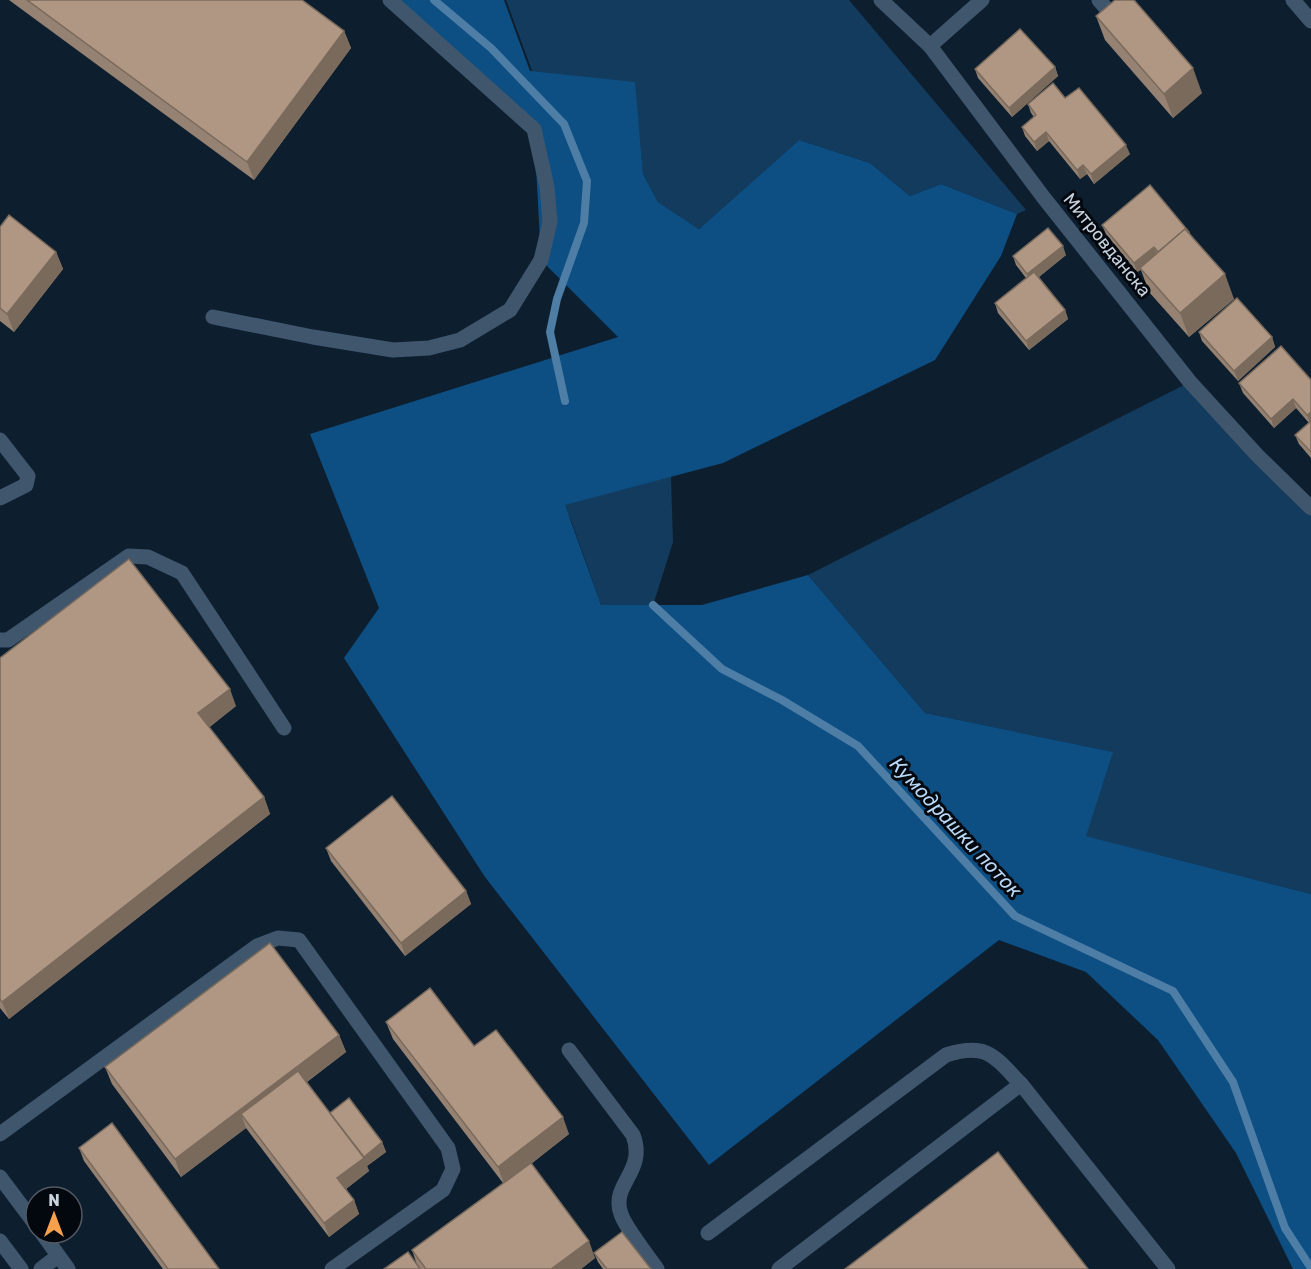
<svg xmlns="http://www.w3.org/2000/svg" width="1311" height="1269" viewBox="0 0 1311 1269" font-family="Rubik,sans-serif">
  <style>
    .green { fill: #133b5e }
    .forest { fill: #0d4f83 }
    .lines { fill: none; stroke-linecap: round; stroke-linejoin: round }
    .stream { stroke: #4e7ea6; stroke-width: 8 }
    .minor { stroke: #3f566d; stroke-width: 15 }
    .wall { fill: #968272 }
    .shaded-wall { fill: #7a6a5c }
    .building { fill: #af9784; stroke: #7a6a5c; stroke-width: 1.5 }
    .labels { text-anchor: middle; stroke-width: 6; stroke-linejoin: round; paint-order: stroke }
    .street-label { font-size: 18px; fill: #c8d3de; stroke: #03080f }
    .water-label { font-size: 20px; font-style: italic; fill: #b9d8f7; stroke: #03080f }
  </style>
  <rect width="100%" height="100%" fill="#0d1f2f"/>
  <g class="green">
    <path d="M506,0H849L1026,210L1017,214L941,184L910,196L870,163L799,140L699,229L658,202L643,174L634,82L534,76Z"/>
    <path d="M1190,382L1311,508V894L1085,836L1112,752L925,713L808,575Z"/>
    <path d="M678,449L671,477L673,542L653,605H601L571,520L550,482Z"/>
  </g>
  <path class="forest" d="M390,0H504L530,71L635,82L643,174L658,202L699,229L799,140L870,163L910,196L941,184L1017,214L1001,256L935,360L723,463L565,505L601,605H702L808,575L925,713L1113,752L1086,836L1311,894V1269H1293L1236,1153L1158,1040L1086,972L999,940L709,1165L485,877L344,658L379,608L310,434L618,337L541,260L534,129Z"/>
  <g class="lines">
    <g class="stream">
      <path d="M434,0L491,48L564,124L587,181L584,223L557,299L550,332L565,401"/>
      <path d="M653,605L722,669L782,700L858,746L1015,916L1173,991L1233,1082L1285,1228L1311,1268"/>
    </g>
    <g class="minor">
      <path d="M881,0L930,46L1044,198L1190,382L1257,455L1311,508"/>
      <path d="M1099,0L1112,15"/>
      <path d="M1293,0L1311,21"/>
      <path d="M930,46L982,0"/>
      <path d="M213,317L313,337L393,350L429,348L460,340L510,310L541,260L550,222L547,187L534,129L390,0"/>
      <path d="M0,440L28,476L26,485L0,498"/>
      <path d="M0,640H8L129,556L148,557L182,573L284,728"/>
      <path d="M569,1050L633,1135C647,1172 610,1184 621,1214C625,1227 648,1256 657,1269"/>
      <path d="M0,1134L257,946L278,938L299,940L448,1148L453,1169L443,1190L332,1269"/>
      <path d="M0,1177L36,1225"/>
      <path d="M42,1233L68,1269"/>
      <path d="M708,1233L946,1055C987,1042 994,1056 1021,1084L1168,1269"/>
      <path d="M0,1241L21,1269"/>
      <path d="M41,1269L58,1256"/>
      <path d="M779,1269L1021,1084"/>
    </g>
  </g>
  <g class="wall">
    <path d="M9,0H302L344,31L351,48L254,180Z"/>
    <path d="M1096,16L1202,93L1173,118L1105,40Z"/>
    <path d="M1055,67L1058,76L1012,117L978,78L975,69Z"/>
    <path d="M1065,98L1130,154L1094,184L1087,174L1080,179L1049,141L1037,151L1025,136L1022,127L1034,117L1031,113L1028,104Z"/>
    <path d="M1102,225L1189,232L1234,299L1189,337L1149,292L1141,270L1137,272L1106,234Z"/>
    <path d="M0,227L56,252L63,269L14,332L0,321Z"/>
    <path d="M1066,255L1039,277L1065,310L1068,319L1029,350L998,313L995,303L1026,278L1016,265L1013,256Z"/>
    <path d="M1199,332L1272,337L1275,347L1238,381L1202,341Z"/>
    <path d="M1311,380V458L1299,444L1295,435L1309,423L1296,408L1274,428L1243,393L1239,383Z"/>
    <path d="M0,658L236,706L209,727L264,797L270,814L9,1019L0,1008Z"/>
    <path d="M326,848L466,891L471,904L405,956L331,861Z"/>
    <path d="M386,1022L474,1046L569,1134L531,1164L595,1258L581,1269H384L417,1265L412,1250L503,1183L393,1039Z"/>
    <path d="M339,1035L346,1052L307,1082L330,1113L382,1142L386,1152L367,1166L369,1171L346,1189L354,1200L359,1214L329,1237L246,1128L181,1177L112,1084L105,1067Z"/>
    <path d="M79,1148L219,1269H163L84,1161Z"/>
    <path d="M594,1253L651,1269H603L598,1262Z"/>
  </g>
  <g class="shaded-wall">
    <path d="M344,31L351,48L254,180L247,162Z"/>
    <path d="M1055,67L1058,76L1012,117L1009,108Z"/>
    <path d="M1193,68L1202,93L1173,118L1164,94Z"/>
    <path d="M1046,132L1049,141L1037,151L1034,142Z"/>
    <path d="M1126,145L1130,154L1094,184L1091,174Z"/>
    <path d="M1083,165L1087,174L1080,179L1077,170Z"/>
    <path d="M1063,246L1066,255L1031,283L1027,274Z"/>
    <path d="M1154,247L1158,256L1137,272L1134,263Z"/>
    <path d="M56,252L63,269L14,332L7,314Z"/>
    <path d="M1225,274L1234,299L1189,337L1180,313Z"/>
    <path d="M1065,310L1068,319L1029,350L1026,341Z"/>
    <path d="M1272,337L1275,347L1238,381L1234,371Z"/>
    <path d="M1293,399L1296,408L1274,428L1271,419Z"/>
    <path d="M1311,412V425L1307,415Z"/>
    <path d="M230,689L236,706L205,731L198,713Z"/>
    <path d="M264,797L270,814L9,1019L2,1002Z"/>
    <path d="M466,891L471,904L405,956L401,943Z"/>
    <path d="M339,1035L346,1052L249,1125L241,1114L246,1128L181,1177L175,1159Z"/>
    <path d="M563,1117L569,1134L504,1184L498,1167Z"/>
    <path d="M382,1142L386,1152L367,1166L369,1171L342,1192L337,1178Z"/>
    <path d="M354,1200L359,1214L329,1237L324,1223Z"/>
    <path d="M589,1241L595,1258L581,1269H551Z"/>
  </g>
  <g class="building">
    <path d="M27,0H302L344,31L247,162Z"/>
    <path d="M1115,0H1134L1193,68L1164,94L1096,16Z"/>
    <path d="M1020,29L1055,67L1009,108L975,69Z"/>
    <path d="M1053,83L1065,98L1079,88L1126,145L1091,174L1083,165L1077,170L1046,132L1034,142L1022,127L1036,115L1028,104Z"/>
    <path d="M1150,185L1189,232V233L1185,229L1158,252L1154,247L1134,263L1102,225Z"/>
    <path d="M9,215L56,252L7,314L0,308V227Z"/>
    <path d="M1048,228L1063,246L1027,274L1013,256Z"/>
    <path d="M1185,229L1225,274L1180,313L1140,268Z"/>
    <path d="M1034,272L1065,310L1026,341L995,303Z"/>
    <path d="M1237,298L1272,337L1234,371L1199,332Z"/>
    <path d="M1281,346L1311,380V412L1307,415L1293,399L1271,419L1239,383Z"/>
    <path d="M1311,421V452L1295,435Z"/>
    <path d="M129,559L230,689L198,713L264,797L2,1002L0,999V658Z"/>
    <path d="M392,796L466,891L401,943L326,848Z"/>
    <path d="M270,943L339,1035L175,1159L105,1067Z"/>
    <path d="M430,988L474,1046L496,1030L563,1117L498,1167L386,1022Z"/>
    <path d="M298,1071L364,1158L337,1178L354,1200L324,1223L241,1114Z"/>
    <path d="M349,1098L382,1142L364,1157L330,1113Z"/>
    <path d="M112,1123L219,1269H168L79,1148Z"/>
    <path d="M998,1152L1088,1269H845Z"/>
    <path d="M531,1163L589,1241L551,1269H426L412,1250Z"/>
    <path d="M622,1232L651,1269H607L594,1253Z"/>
    <path d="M408,1252L420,1269H384Z"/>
  </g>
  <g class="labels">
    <g class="street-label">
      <text transform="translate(1107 245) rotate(51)" y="6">Митровданска</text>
    </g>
    <g class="water-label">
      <text transform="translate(956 827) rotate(47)" y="7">Кумодрашки поток</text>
    </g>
  </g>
  <g transform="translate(54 1215)"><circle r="28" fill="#03080f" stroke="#525962" stroke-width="1.5"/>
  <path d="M0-4.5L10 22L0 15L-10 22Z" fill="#f8a04b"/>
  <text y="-9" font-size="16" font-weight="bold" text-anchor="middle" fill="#c8d3de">N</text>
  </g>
</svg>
